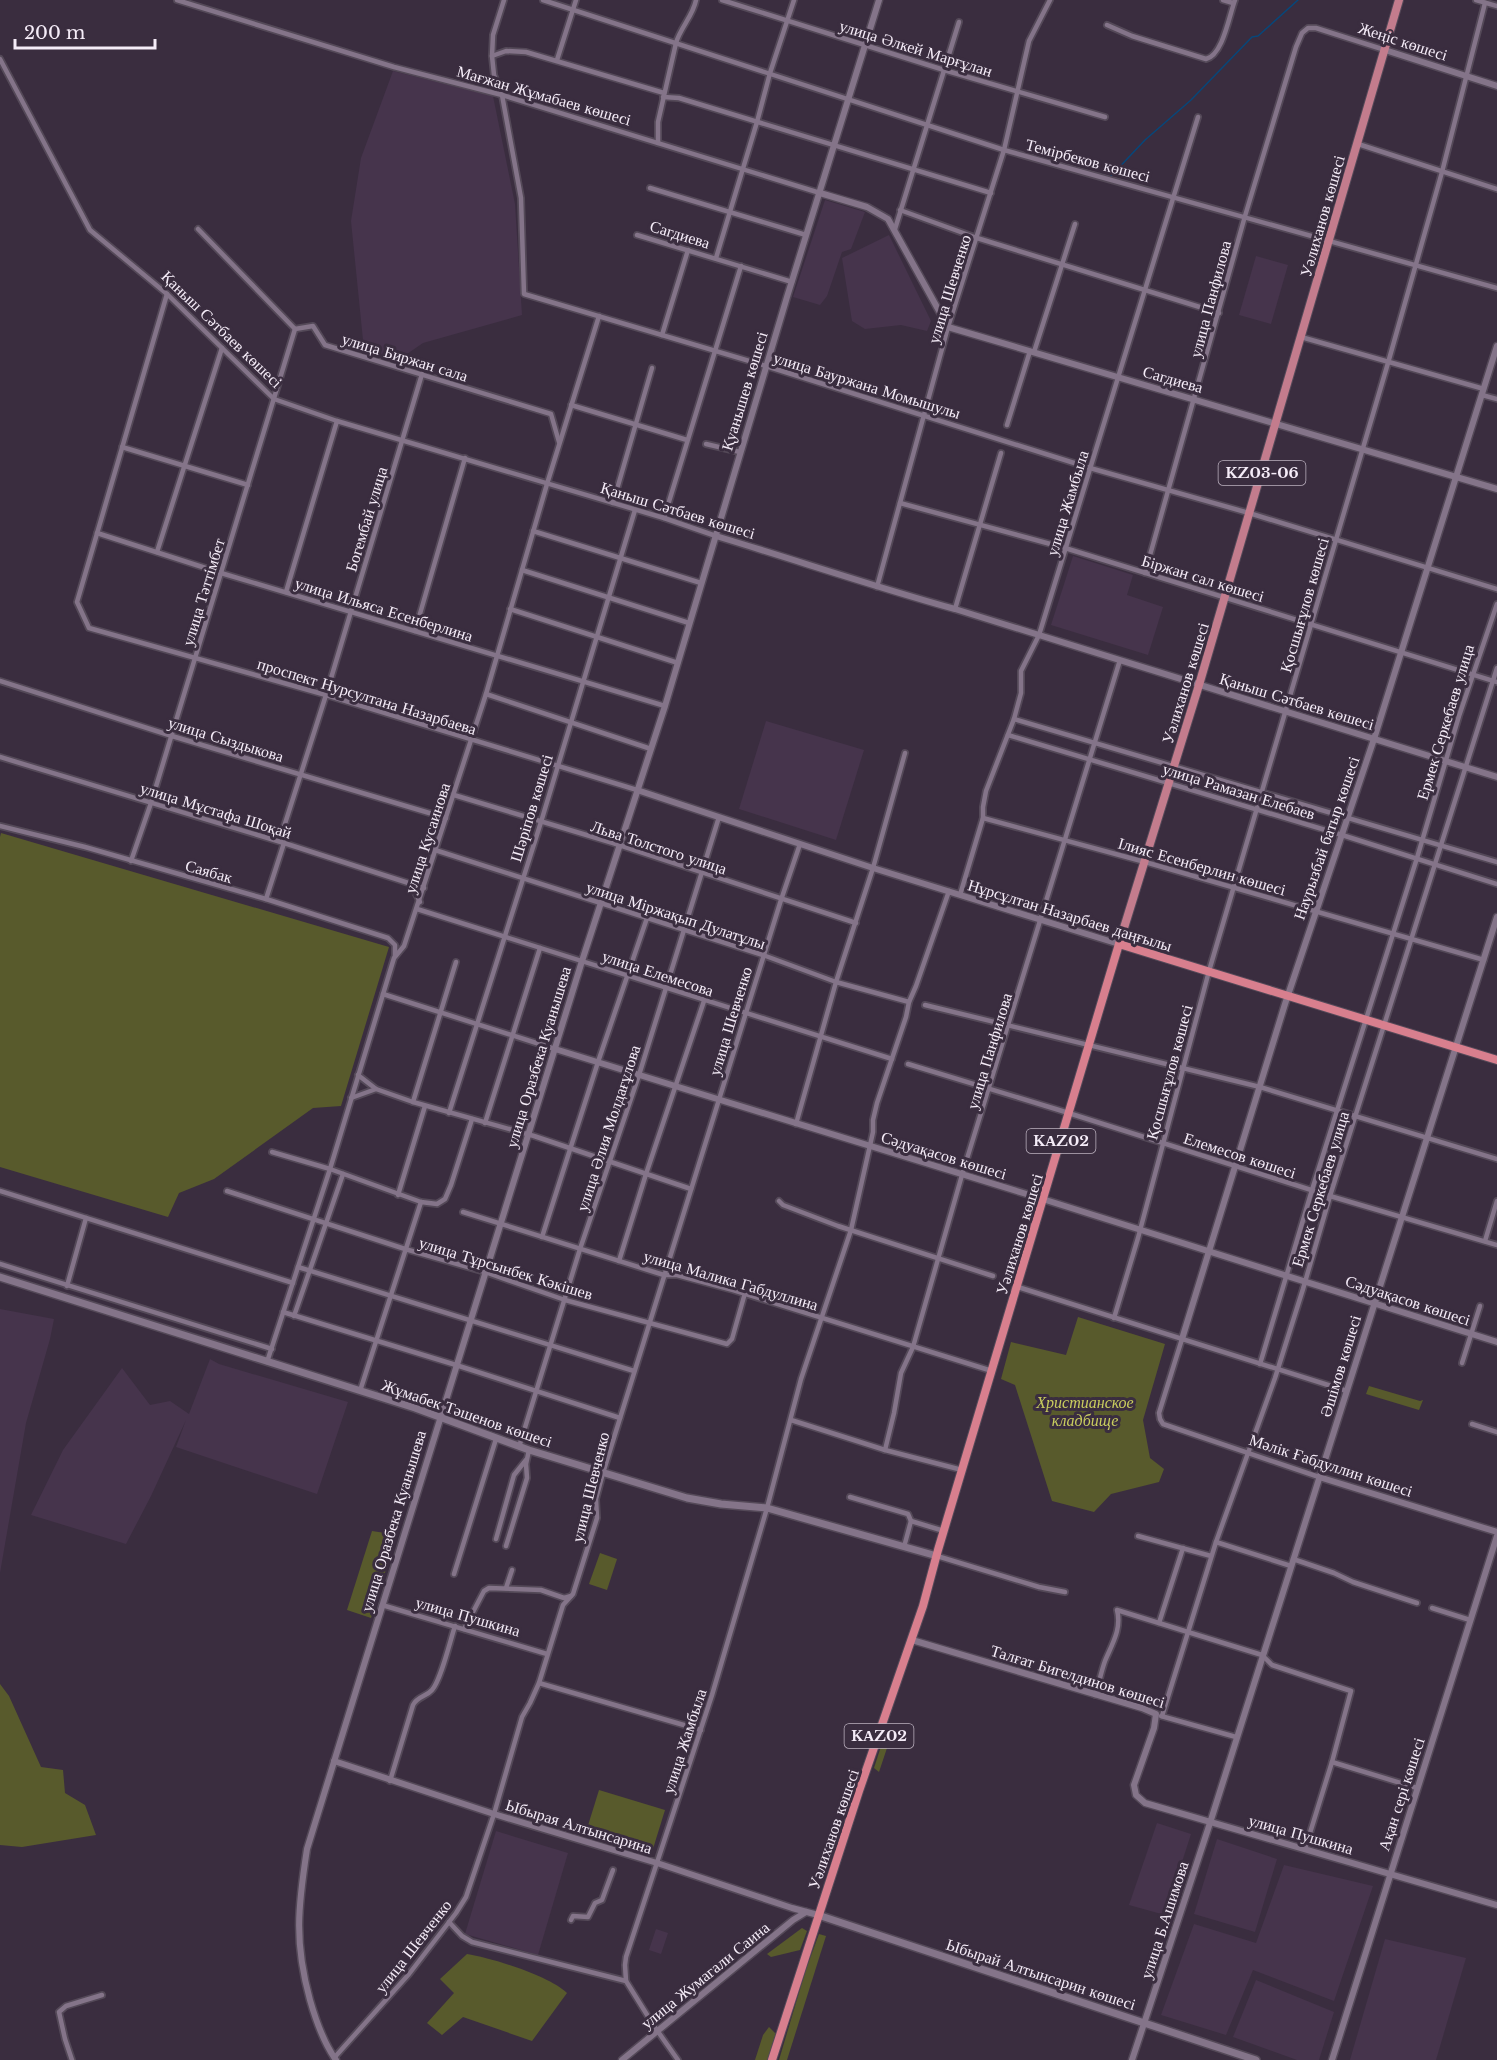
<svg xmlns="http://www.w3.org/2000/svg" width="1497" height="2060" viewBox="0 0 1497 2060" font-family="'Libre Baskerville',serif">
  <style>
    .built { fill: #46344c }
    .green { fill: #585a2c }
    .lines { fill: none; stroke-linecap: round; stroke-linejoin: round }
    .stream { stroke: #07477a; stroke-width: 1.5 }
    .minor-casing { stroke: #544958; stroke-width: 8 }
    .tertiary-casing { stroke: #544958; stroke-width: 9 }
    .secondary-casing { stroke: #544958; stroke-width: 10 }
    .primary-casing { stroke: #544958; stroke-width: 10 }
    .trunk-casing { stroke: #544958; stroke-width: 10 }
    .minor { stroke: #847489; stroke-width: 4.5 }
    .tertiary { stroke: #847489; stroke-width: 6 }
    .secondary { stroke: #847489; stroke-width: 7 }
    .primary { stroke: #c37c8d; stroke-width: 8 }
    .trunk { stroke: #d87f8e; stroke-width: 8 }
    .labels { text-anchor: middle; stroke-width: 6; stroke-linejoin: round; paint-order: stroke }
    .shield { fill: #3a2d3f; stroke: #bdb3c0; stroke-width: 1.5 }
    .shield-label { font-size: 15px; font-weight: bold; fill: #f5ecf8 }
    .street-label { font-size: 16px; fill: #f5ecf8; stroke: #3a2d3f }
    .park-label { font-size: 16px; font-style: italic; fill: #c9cd5e; stroke: #3a2d3f }
  </style>
  <rect width="100%" height="100%" fill="#3a2d3f"/>
  <g class="built">
    <path d="M393,71L493,96L515,204L522,315L423,343L404,356H383L364,350L351,221L361,158Z"/>
    <path d="M825,200L865,212L851,249L842,252L827,296L820,305L793,297Z"/>
    <path d="M889,235L931,321L927,331L901,325L865,329L852,321L842,258Z"/>
    <path d="M1256,256L1288,265L1271,324L1239,315Z"/>
    <path d="M1073,556L1133,575L1127,595L1163,607L1148,655L1051,625Z"/>
    <path d="M766,721L864,750L836,840L739,809Z"/>
    <path d="M0,1309L54,1319L50,1339L26,1423L0,1573Z"/>
    <path d="M210,1359L219,1364L348,1402L317,1494L176,1447L186,1420L151,1496L126,1544L31,1515L63,1450L122,1368L150,1405L170,1401L189,1414Z"/>
    <path d="M1157,1823L1191,1834L1165,1915L1129,1905Z"/>
    <path d="M496,1831L568,1853L538,1955L465,1934Z"/>
    <path d="M1217,1839L1277,1859L1255,1932L1194,1914Z"/>
    <path d="M1284,1865L1373,1886L1334,2001L1253,1970L1226,2035L1161,2015L1194,1924L1256,1943Z"/>
    <path d="M656,1929L668,1933L661,1954L649,1950Z"/>
    <path d="M1385,1939L1466,1958L1436,2060H1350Z"/>
    <path d="M1256,1980L1334,2012L1319,2060H1297L1233,2037Z"/>
  </g>
  <g class="green">
    <path d="M1,833L389,947L341,1106L313,1108L214,1179L179,1193L168,1217L0,1167V837Z"/>
    <path d="M1078,1317L1165,1344L1143,1420L1150,1458L1164,1469L1159,1482L1111,1494L1094,1512L1052,1501L1015,1385L1001,1379L1011,1342L1066,1355Z"/>
    <path d="M1369,1386L1420,1401L1423,1400L1419,1410L1366,1394Z"/>
    <path d="M372,1531L385,1533L395,1540L371,1618L347,1610Z"/>
    <path d="M600,1553L617,1559L607,1590L589,1584Z"/>
    <path d="M0,1684L9,1696L41,1767L63,1770L65,1793L85,1805L96,1835L22,1847L0,1845Z"/>
    <path d="M889,1730L891,1731V1736L879,1772L874,1768L885,1734Z"/>
    <path d="M599,1790L665,1810L652,1852L586,1832Z"/>
    <path d="M802,1928L807,1931L800,1950L771,1957L767,1954Z"/>
    <path d="M819,1934L826,1936L787,2060H779L806,1969Z"/>
    <path d="M467,1954C492,1958 550,1976 567,1993L532,2041L463,2017L442,2035L427,2023L454,1993L440,1979Z"/>
    <path d="M769,2027L776,2034L768,2060H755L763,2035Z"/>
  </g>
  <g class="lines">
    <path class="stream" d="M1111,176L1145,140L1191,100L1252,37L1258,36L1298,0"/>
    <g class="minor-casing">
      <g id="minor">
        <path d="M177,0L394,67L502,95L820,193"/>
        <path d="M504,0L493,35L492,56L494,75L502,95L521,198L524,294L766,366L1090,468L1249,513L1497,589"/>
        <path d="M543,0L1004,150L1497,288"/>
        <path d="M722,0L944,70L1105,117"/>
        <path d="M1223,0L1233,3"/>
        <path d="M1476,0L1497,6"/>
        <path d="M1107,25L1132,36L1206,59C1223,55 1229,16 1235,0"/>
        <path d="M492,56L506,51L526,52L664,93"/>
        <path d="M0,59L90,230L167,294L274,399L337,421L664,518L716,536"/>
        <path d="M557,60L576,0"/>
        <path d="M663,97L679,98L991,193"/>
        <path d="M658,143V122L676,43C680,28 693,16 696,0"/>
        <path d="M1358,144L1497,189"/>
        <path d="M650,188L806,235"/>
        <path d="M900,210L977,238L1219,313"/>
        <path d="M198,229L295,329L313,326L325,345L551,414L559,442"/>
        <path d="M895,229L959,22"/>
        <path d="M637,235L792,282"/>
        <path d="M716,258L757,122L770,73L794,0"/>
        <path d="M167,294L77,602L89,628L326,695L637,790"/>
        <path d="M662,335L688,250"/>
        <path d="M1301,337L1484,389"/>
        <path d="M1034,352L1075,224"/>
        <path d="M1482,395L1497,399"/>
        <path d="M571,405L687,440"/>
        <path d="M1007,425L1030,351"/>
        <path d="M706,444L740,452"/>
        <path d="M122,447L248,485"/>
        <path d="M613,503L652,368"/>
        <path d="M900,503L1065,548L1497,682"/>
        <path d="M664,518L741,266"/>
        <path d="M533,531L701,583"/>
        <path d="M97,533L221,573L665,706"/>
        <path d="M157,552L222,348"/>
        <path d="M522,570L689,623"/>
        <path d="M1145,573L1245,216L1296,47L1302,33L1308,28H1316L1385,50"/>
        <path d="M877,587L948,327L1004,150L1029,41L1050,0"/>
        <path d="M286,592L337,421"/>
        <path d="M510,609L678,663"/>
        <path d="M955,609L1001,453"/>
        <path d="M415,631L465,458"/>
        <path d="M0,681L172,736L446,818"/>
        <path d="M486,694L651,749"/>
        <path d="M1014,719L1497,862"/>
        <path d="M1008,735L1342,835L1497,884"/>
        <path d="M0,757L284,843L424,888"/>
        <path d="M454,795L613,843L856,923"/>
        <path d="M983,818L1145,862L1484,960"/>
        <path d="M0,826L85,847L266,899L388,938L395,945V956"/>
        <path d="M435,850L763,955L836,982L909,1002"/>
        <path d="M131,861L151,803L295,329"/>
        <path d="M960,895L983,818V807L986,791L1014,719L1021,693V671L1039,635L1198,117"/>
        <path d="M266,899L284,843L282,833L326,695L422,374"/>
        <path d="M420,902L411,884L422,875L428,865"/>
        <path d="M417,909L892,1059"/>
        <path d="M383,994L555,1049"/>
        <path d="M925,1005L1260,1087L1497,1159"/>
        <path d="M908,1064L1059,1110L1330,1196L1497,1245"/>
        <path d="M358,1075L376,1089L413,1102L534,1136L691,1189"/>
        <path d="M351,1098L376,1089"/>
        <path d="M413,1102L456,962"/>
        <path d="M449,1113L541,822L635,510"/>
        <path d="M485,1123L540,948"/>
        <path d="M796,1124L836,982L873,868L905,753"/>
        <path d="M272,1152L330,1169L421,1202L437,1204L445,1199L451,1185L472,1119"/>
        <path d="M0,1191L293,1283"/>
        <path d="M227,1191L405,1249L485,1272L565,1300L727,1344L732,1339L745,1293"/>
        <path d="M398,1195L425,1106"/>
        <path d="M779,1201L783,1205L838,1226L993,1276"/>
        <path d="M463,1212L664,1275H677L733,1290L992,1371"/>
        <path d="M542,1237L598,1062L647,918"/>
        <path d="M1485,1241L1497,1201"/>
        <path d="M619,1261L646,1174L704,1001"/>
        <path d="M0,1264L272,1349"/>
        <path d="M298,1267L634,1371"/>
        <path d="M67,1286L86,1218"/>
        <path d="M1018,1287L1347,1391"/>
        <path d="M283,1312L456,1365L620,1418"/>
        <path d="M294,1316L343,1174"/>
        <path d="M1114,1318L1138,1238L1209,971L1388,363L1442,172L1485,3"/>
        <path d="M1182,1339L1159,1413L1160,1419L1163,1424L1319,1477"/>
        <path d="M267,1362L330,1169L394,958L404,946L486,694L547,484L599,316"/>
        <path d="M1462,1363L1480,1306"/>
        <path d="M1260,1364L1312,1190L1417,858L1459,716L1497,604"/>
        <path d="M360,1391L421,1202"/>
        <path d="M791,1420L885,1450L962,1470"/>
        <path d="M1472,1424L1497,1432"/>
        <path d="M519,1447L580,1249L639,1075L719,817"/>
        <path d="M885,1450L894,1413L901,1373L913,1347L962,1175L1120,660"/>
        <path d="M850,1497L908,1514L911,1521L904,1547"/>
        <path d="M911,1521L944,1531"/>
        <path d="M1138,1536L1211,1556"/>
        <path d="M496,1539L514,1475L526,1460"/>
        <path d="M1216,1542L1291,1566"/>
        <path d="M506,1546L527,1478L526,1464L529,1450"/>
        <path d="M937,1556L1039,1587L1065,1592"/>
        <path d="M1293,1559L1334,1573L1353,1582L1417,1603"/>
        <path d="M454,1574L496,1439"/>
        <path d="M506,1588L512,1570"/>
        <path d="M382,1605L547,1654"/>
        <path d="M1432,1608L1470,1620"/>
        <path d="M1159,1623L1183,1548"/>
        <path d="M464,1629L484,1591L489,1588L541,1590L564,1598L571,1596"/>
        <path d="M539,1683L701,1730"/>
        <path d="M1095,1695C1099,1684 1101,1672 1105,1661C1112,1644 1122,1629 1117,1610L1262,1655L1272,1665L1351,1691L1332,1762L1305,1849"/>
        <path d="M1161,1716L1236,1737"/>
        <path d="M1162,1716L1216,1542L1275,1378L1303,1289L1330,1196L1497,668"/>
        <path d="M1332,1762L1417,1788"/>
        <path d="M390,1781L413,1705C418,1696 426,1697 432,1690C441,1680 450,1641 455,1626"/>
        <path d="M571,1920L573,1916L588,1917L595,1903L602,1900L613,1870"/>
        <path d="M449,1922L462,1936L472,1942L626,1981L654,2026L678,2060"/>
        <path d="M626,1981L625,1965L626,1957L712,1695L767,1508L801,1379L851,1230L873,1132V1120L877,1103L906,1017L909,1002L916,986L949,891"/>
        <path d="M334,2058L409,1974L456,1913L466,1897L494,1814L522,1717L530,1703L539,1683L563,1605L573,1594L597,1518L596,1499L603,1473L781,900L800,844"/>
        <path d="M72,2060L65,2039L59,2012L66,2006L102,1995"/>
      </g>
    </g>
    <g class="tertiary-casing">
      <g id="tertiary">
        <path d="M1385,50L1497,86"/>
        <path d="M820,193L867,207L888,219L948,327L1497,489"/>
        <path d="M716,536C796,560 875,587 955,609L1497,777"/>
        <path d="M637,790L873,868L1119,944"/>
        <path d="M555,1049L1033,1196L1497,1342"/>
        <path d="M1182,1339L1285,1004L1374,739L1497,346"/>
        <path d="M1319,1477L1497,1532"/>
        <path d="M912,1640L1142,1708L1156,1714L1154,1728L1134,1785L1136,1795L1145,1803L1497,1905"/>
        <path d="M334,1761L494,1814L657,1863L792,1908L818,1915"/>
        <path d="M336,2060C323,2042 316,2021 310,2000C294,1942 298,1907 307,1849L582,961L665,706L787,297L879,0"/>
        <path d="M622,2060L793,1920L806,1912"/>
        <path d="M1132,2060L1210,1823L1497,917"/>
        <path d="M1332,2060L1497,1536"/>
      </g>
    </g>
    <g class="secondary-casing">
      <g id="secondary">
        <path d="M0,1277L415,1408L529,1450L687,1498L721,1504L767,1508L937,1556"/>
        <path d="M818,1915L1256,2060"/>
      </g>
    </g>
    <g class="primary-casing">
      <path id="primary" d="M1119,944L1199,685L1399,0"/>
    </g>
    <g class="trunk-casing">
      <path id="trunk" d="M772,2060L859,1791L923,1606L938,1550L1119,944L1497,1060"/>
    </g>
    <use href="#minor" class="minor"/>
    <use href="#tertiary" class="tertiary"/>
    <use href="#secondary" class="secondary"/>
    <use href="#primary" class="primary"/>
    <use href="#trunk" class="trunk"/>
  </g>
  <g class="labels">
    <g class="shield">
      <rect x="1218.5" y="461" width="87" height="24" rx="4.5"/>
      <rect x="1026.5" y="1129" width="69" height="24" rx="4.5"/>
      <rect x="844.5" y="1724" width="69" height="24" rx="4.5"/>
    </g>
    <g class="shield-label">
      <text x="1262" y="478">KZ03-06</text>
      <text x="1061" y="1146">KАZ02</text>
      <text x="879" y="1741">KАZ02</text>
    </g>
    <g class="street-label">
      <text transform="translate(1403 41) rotate(18)" y="6">Жеңіс көшесі</text>
      <text transform="translate(916 48) rotate(17)" y="6">улица Әлкей Марғұлан</text>
      <text transform="translate(544 95) rotate(16)" y="6">Мағжан Жұмабаев көшесі</text>
      <text transform="translate(1088 160) rotate(15)" y="6">Темірбеков көшесі</text>
      <text transform="translate(1322 216) rotate(-74)" y="6">Уәлиханов көшесі</text>
      <text transform="translate(680 234) rotate(17)" y="6">Сагдиева</text>
      <text transform="translate(949 289) rotate(-73)" y="6">улица Шевченко</text>
      <text transform="translate(1210 299) rotate(-75)" y="6">улица Панфилова</text>
      <text transform="translate(222 329) rotate(44)" y="6">Қаныш Сәтбаев көшесі</text>
      <text transform="translate(405 357) rotate(17)" y="6">улица Биржан сала</text>
      <text transform="translate(1173 379) rotate(16)" y="6">Сагдиева</text>
      <text transform="translate(867 385) rotate(17)" y="6">улица Бауржана Момышулы</text>
      <text transform="translate(744 391) rotate(-73)" y="6">Қуанышев көшесі</text>
      <text transform="translate(1067 503) rotate(-73)" y="6">улица Жамбыла</text>
      <text transform="translate(678 510) rotate(17)" y="6">Қаныш Сәтбаев көшесі</text>
      <text transform="translate(366 519) rotate(-73)" y="6">Богембай улица</text>
      <text transform="translate(1203 578) rotate(17)" y="6">Біржан сал көшесі</text>
      <text transform="translate(203 592) rotate(-73)" y="6">улица Тәттімбет</text>
      <text transform="translate(1304 605) rotate(-74)" y="6">Қосшығұлов көшесі</text>
      <text transform="translate(384 609) rotate(17)" y="6">улица Ильяса Есенберлина</text>
      <text transform="translate(1185 683) rotate(-73)" y="6">Уәлиханов көшесі</text>
      <text transform="translate(367 696) rotate(17)" y="6">проспект Нурсултана Назарбаева</text>
      <text transform="translate(1297 701) rotate(17)" y="6">Қаныш Сәтбаев көшесі</text>
      <text transform="translate(1445 722) rotate(-73)" y="6">Ермек Серкебаев улица</text>
      <text transform="translate(226 739) rotate(17)" y="6">улица Сыздыкова</text>
      <text transform="translate(1239 791) rotate(17)" y="6">улица Рамазан Елебаев</text>
      <text transform="translate(531 808) rotate(-73)" y="6">Шәріпов көшесі</text>
      <text transform="translate(216 810) rotate(17)" y="6">улица Мұстафа Шоқай</text>
      <text transform="translate(427 838) rotate(-72)" y="6">улица Кусаинова</text>
      <text transform="translate(1326 838) rotate(-71)" y="6">Наурызбай батыр көшесі</text>
      <text transform="translate(659 847) rotate(18)" y="6">Льва Толстого улица</text>
      <text transform="translate(1202 866) rotate(16)" y="6">Ілияс Есенберлин көшесі</text>
      <text transform="translate(209 871) rotate(16)" y="6">Саябак</text>
      <text transform="translate(676 915) rotate(18)" y="6">улица Міржақып Дулатұлы</text>
      <text transform="translate(1070 915) rotate(17)" y="6">Нұрсұлтан Назарбаев даңғылы</text>
      <text transform="translate(658 973) rotate(18)" y="6">улица Елемесова</text>
      <text transform="translate(730 1021) rotate(-73)" y="6">улица Шевченко</text>
      <text transform="translate(989 1051) rotate(-73)" y="6">улица Панфилова</text>
      <text transform="translate(538 1057) rotate(-73)" y="6">улица Оразбека Куанышева</text>
      <text transform="translate(1169 1072) rotate(-75)" y="6">Қосшығұлов көшесі</text>
      <text transform="translate(608 1128) rotate(-72)" y="6">улица Әлия Молдағұлова</text>
      <text transform="translate(944 1155) rotate(17)" y="6">Сәдуақасов көшесі</text>
      <text transform="translate(1240 1155) rotate(18)" y="6">Елемесов көшесі</text>
      <text transform="translate(1320 1189) rotate(-73)" y="6">Ермек Серкебаев улица</text>
      <text transform="translate(1019 1234) rotate(-73)" y="6">Уәлиханов көшесі</text>
      <text transform="translate(506 1268) rotate(17)" y="6">улица Тұрсынбек Кәкішев</text>
      <text transform="translate(731 1280) rotate(16)" y="6">улица Малика Габдуллина</text>
      <text transform="translate(1408 1300) rotate(18)" y="6">Сәдуақасов көшесі</text>
      <text transform="translate(1340 1366) rotate(-73)" y="6">Әшімов көшесі</text>
      <text transform="translate(467 1413) rotate(19)" y="6">Жұмабек Тәшенов көшесі</text>
      <text transform="translate(1331 1465) rotate(18)" y="6">Мәлік Ғабдуллин көшесі</text>
      <text transform="translate(590 1487) rotate(-76)" y="6">улица Шевченко</text>
      <text transform="translate(393 1521) rotate(-73)" y="6">улица Оразбека Куанышева</text>
      <text transform="translate(468 1616) rotate(16)" y="6">улица Пушкина</text>
      <text transform="translate(1078 1676) rotate(17)" y="6">Талғат Бигелдинов көшесі</text>
      <text transform="translate(684 1741) rotate(-72)" y="6">улица Жамбыла</text>
      <text transform="translate(1401 1794) rotate(-72)" y="6">Ақан сері көшесі</text>
      <text transform="translate(579 1826) rotate(17)" y="6">Ыбырая Алтынсарина</text>
      <text transform="translate(833 1829) rotate(-71)" y="6">Уәлиханов көшесі</text>
      <text transform="translate(1301 1834) rotate(16)" y="6">улица Пушкина</text>
      <text transform="translate(1164 1920) rotate(-72)" y="6">улица Б.Ашимова</text>
      <text transform="translate(413 1946) rotate(-52)" y="6">улица Шевченко</text>
      <text transform="translate(1041 1974) rotate(18)" y="6">Ыбырай Алтынсарин көшесі</text>
      <text transform="translate(705 1975) rotate(-39)" y="6">улица Жумагали Саина</text>
    </g>
    <g class="park-label">
      <text x="1085" y="1408">Христианское<tspan x="1085" dy="18">кладбище</tspan></text>
    </g>
  </g>
  <path d="M15 39v9h140v-9" fill="none" stroke="#f5ecf8" stroke-width="3"/>
  <text x="24" y="39" font-size="18" fill="#f5ecf8" stroke="#3a2d3f" stroke-width="4.5" paint-order="stroke">200 m</text>
</svg>
